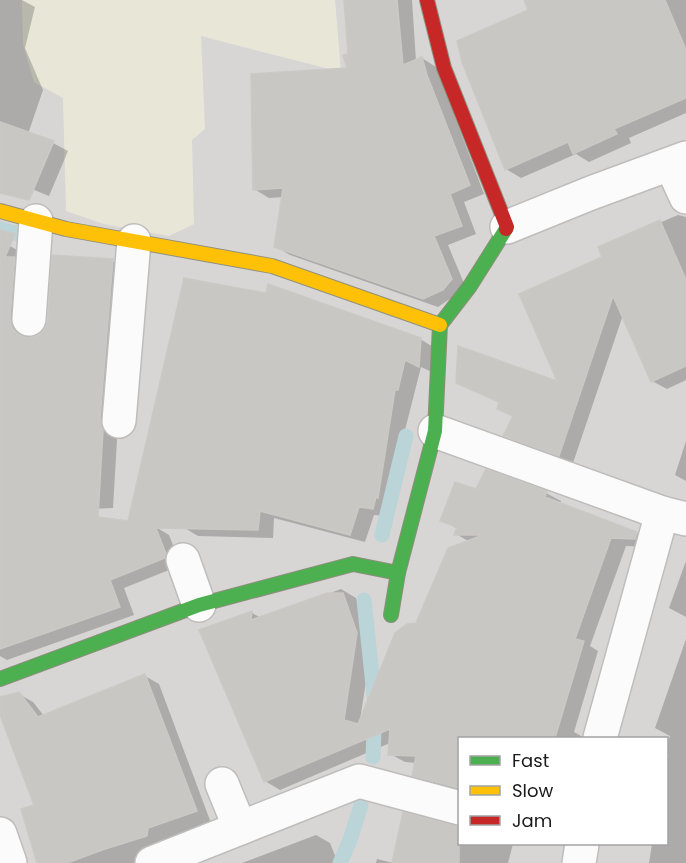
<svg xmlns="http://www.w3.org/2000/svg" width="686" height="863" viewBox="0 0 686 863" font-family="Poppins,sans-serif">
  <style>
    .residential { fill: #d8d6d4; fill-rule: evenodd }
    .farmland { fill: #e8e7d7 }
    .shadow { fill: #0003 }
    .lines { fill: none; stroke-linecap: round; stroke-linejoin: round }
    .stream { stroke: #bad4d8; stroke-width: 15 }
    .building { fill: #c9c7c4; stroke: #cbc8c5; stroke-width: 1.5 }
    .street-casing { stroke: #bebdbb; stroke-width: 36 }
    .fast-casing { stroke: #8f8f7e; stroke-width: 16 }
    .slow-casing { stroke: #8f8f7e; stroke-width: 16 }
    .jam-casing { stroke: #8f8f7e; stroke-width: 16 }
    .street { stroke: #fcfbfb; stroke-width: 33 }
    .fast { stroke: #4caf50; stroke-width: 14 }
    .slow { stroke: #ffc107; stroke-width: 14 }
    .jam { stroke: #c62828; stroke-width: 14 }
  </style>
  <rect width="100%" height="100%" fill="#e9e6e3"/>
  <path class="residential" d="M0,0H686V863H0ZM460,738H666V844H460Z"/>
  <path class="farmland" d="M22,0H335L341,72L201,36L205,129L192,140L194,224L169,236L104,224L66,211L63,98L34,82L23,44Z"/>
  <g class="shadow">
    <path d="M0,0H22L35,7L25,48L43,90L28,134L53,143L68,151L49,196L0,176Z"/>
    <path d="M345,0H412L416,61L422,58L436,67L484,194L464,202L476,234L448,245L466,288L438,307L290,255L275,246L283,197L269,198L254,189L349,69Z"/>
    <path d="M526,0H686V113L629,138L631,143L589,162L576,154L521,178L506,169L530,11Z"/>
    <path d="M678,215L686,217V380L667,389L652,381L623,315L573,463L519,443L505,435L514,417L499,408L500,403L458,382L560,384L604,257L600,248Z"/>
    <path d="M0,246H10L24,254L25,327L28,339L38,337L112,261L127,269L115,429L117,440L113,508L0,513Z"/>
    <path d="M420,339L435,348L434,373L421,367L404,434L393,505L390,504L388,516L374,515L365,542L274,518L273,538L198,536L183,527Z"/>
    <path d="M686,441V481L675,475Z"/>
    <path d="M477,490L546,493L561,501L560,504L637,533L652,541L650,547L626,546L590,646L598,651L574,732L581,736V738H460V792L428,783L414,775L416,763L405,762L390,754V743L280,790L265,781L201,631L252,613L261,618L341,589L356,598L372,643L360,720L470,542L456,534L458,529L442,520Z"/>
    <path d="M154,526L169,535L180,563L179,566L124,588L134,615L7,660L0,656V559Z"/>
    <path d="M686,561V617L669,608Z"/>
    <path d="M686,639V863H649L652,844H666V766L669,754L666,752V748L670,736L655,728Z"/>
    <path d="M145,676L159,684L214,831L150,863H45L36,806L0,710V698L19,694L33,702L44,716Z"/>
    <path d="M455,828H460V844H513L508,863H376L377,859L393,863Z"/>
    <path d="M316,835L330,843L338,863H242Z"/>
  </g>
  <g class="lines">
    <g class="stream">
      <path d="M0,229L37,239"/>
      <path d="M382,535L406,436"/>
      <path d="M364,600L375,704L373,757"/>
      <path d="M340,863L350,840L361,805"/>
    </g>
  </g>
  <g class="building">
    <path d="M344,0H397L403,65L422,57L427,75L470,185L450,194L462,226L434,236L452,279L443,290L423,299L274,247L283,188L253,190L251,74L347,68L343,55L348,54Z"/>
    <path d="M524,0H665L686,50V98L614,129L617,134L573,154L568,142L505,170L462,62L457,41L528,10Z"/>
    <path d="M0,122L54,141L29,200L0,193Z"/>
    <path d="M660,220L686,280V366L651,382L613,296L559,456L503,436L513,416L497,409L499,402L456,383L458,346L557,381L519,294L602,257L598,247Z"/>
    <path d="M0,230L15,234L5,257H15L10,318L12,328L18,334L27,338L38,336L44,330L48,321L52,255L113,259L100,419L103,430L98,517L128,521L184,278L266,293L268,284L421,338L419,367L405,360L398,390H395L378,498L376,497L373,509L359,507L350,535L260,511L258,530L156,528L166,554L165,558L110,580L120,607L0,649Z"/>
    <path d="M486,469L547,491L545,497L637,532L635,539L611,538L575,639L584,641L555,738H459V788L412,776L416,756L388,755L390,729L264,782L199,630L252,611L251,620L327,593H343L357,633L344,720L358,724L395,633L407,624L416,623L448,548L483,535H454L457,527L440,521L455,482L476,489Z"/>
    <path d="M145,674L197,811L148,828L147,836L105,849L67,863H37L21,809L34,805L0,715V697L19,692L38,717Z"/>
    <path d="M403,812L459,826V863H392Z"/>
  </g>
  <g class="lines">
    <g class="street-casing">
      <g id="street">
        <path d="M671,164L686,197"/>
        <path d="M507,227L591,193L686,158"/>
        <path d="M29,319L36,221"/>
        <path d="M119,421L134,241"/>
        <path d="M435,431L662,513L686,519"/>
        <path d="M183,560L199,605"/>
        <path d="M600,738L662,513"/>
        <path d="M222,784L240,828"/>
        <path d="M0,834L10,863"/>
        <path d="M152,863L359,781L460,808"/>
        <path d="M579,863L582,844"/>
      </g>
    </g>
    <g class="fast-casing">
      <g id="fast">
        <path d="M391,615L398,573L435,431L440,325L470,286L506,229"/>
        <path d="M0,679L199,605L353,564L398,573"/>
      </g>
    </g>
    <g class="slow-casing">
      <path id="slow" d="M0,211L66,229L272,266L440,325"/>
    </g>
    <g class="jam-casing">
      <path id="jam" d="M427,0L444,68L507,227L506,229"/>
    </g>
    <use href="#street" class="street"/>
    <use href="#fast" class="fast"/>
    <use href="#slow" class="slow"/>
    <use href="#jam" class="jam"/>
  </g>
  <rect x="458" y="737" width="210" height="108" fill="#ffffff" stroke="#a3a3a3" stroke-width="1.5"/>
  <rect x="470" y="756" width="30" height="9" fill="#4caf50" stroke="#a3a3a3" stroke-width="1.5"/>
  <text x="512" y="767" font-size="18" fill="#1a1a1a">Fast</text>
  <rect x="470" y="786" width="30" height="9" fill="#ffc107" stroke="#a3a3a3" stroke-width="1.5"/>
  <text x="512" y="797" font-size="18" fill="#1a1a1a">Slow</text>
  <rect x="470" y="816" width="30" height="9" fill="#c62828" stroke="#a3a3a3" stroke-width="1.5"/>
  <text x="512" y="827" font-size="18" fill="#1a1a1a">Jam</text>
</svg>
